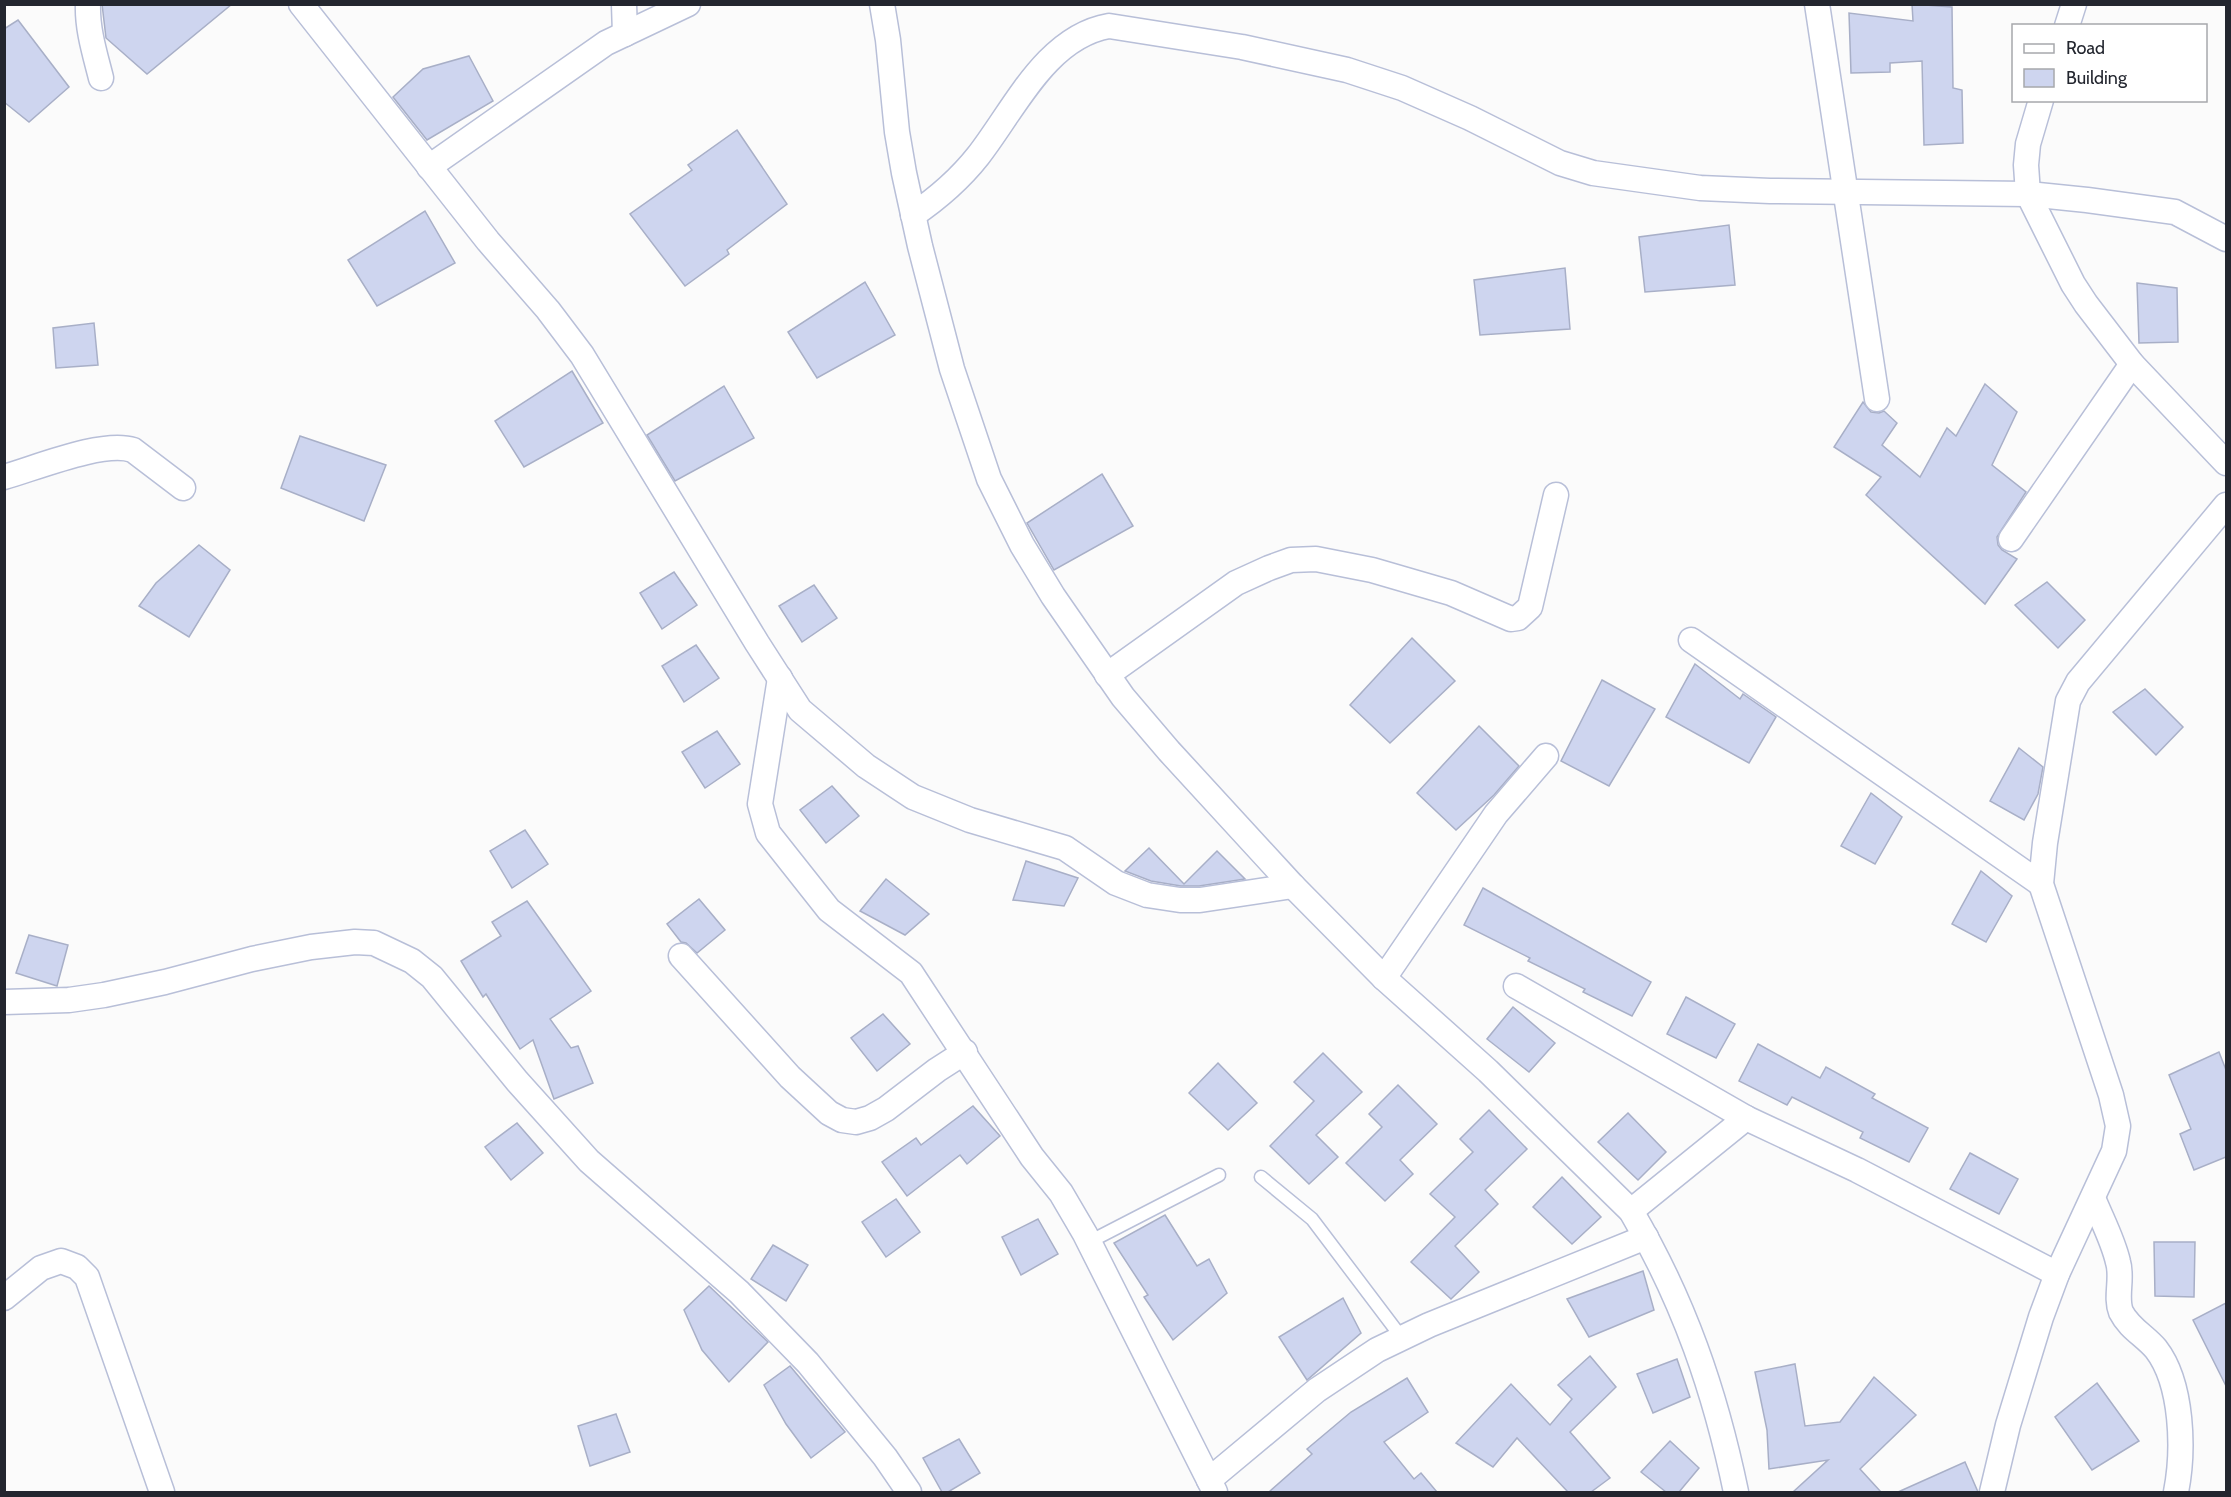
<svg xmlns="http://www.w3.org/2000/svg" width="2231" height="1497" viewBox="0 0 2231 1497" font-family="Cabin,sans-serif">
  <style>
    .building { fill: #ced5ef; stroke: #a8afc7; stroke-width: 1.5 }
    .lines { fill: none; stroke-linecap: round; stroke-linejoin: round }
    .lane-casing { stroke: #b8bfd8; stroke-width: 15 }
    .street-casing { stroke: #b8bfd8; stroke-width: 27 }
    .lane { stroke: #fff; stroke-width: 12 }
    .street { stroke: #fff; stroke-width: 24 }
  </style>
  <rect width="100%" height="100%" fill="#fbfbfb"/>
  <g class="building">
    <path d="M102,4H232L147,74L106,38Z"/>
    <path d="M1912,4L1952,7L1953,88L1962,90L1963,143L1924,145L1922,61L1890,63V72L1851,73L1849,13L1913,21Z"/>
    <path d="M18,20L69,87L29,122L4,102V29Z"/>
    <path d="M469,56L493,101L427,140L393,97L423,69Z"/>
    <path d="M737,130L787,204L727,250L729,254L685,286L630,214L692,170L688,165Z"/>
    <path d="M425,211L455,263L377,306L348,260Z"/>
    <path d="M1729,225L1735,285L1645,292L1639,237Z"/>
    <path d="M1565,268L1570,329L1480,335L1474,280Z"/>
    <path d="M865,282L895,335L817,378L788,332Z"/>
    <path d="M2137,283L2177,288L2178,342L2139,343Z"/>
    <path d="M94,323L98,365L56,368L53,328Z"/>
    <path d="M572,371L603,423L524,467L495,421Z"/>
    <path d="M1985,384L2017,412L1992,465L2026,492L1997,537L1998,545L2002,550L2017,559L1985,604L1866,495L1881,477L1834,447L1863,402L1871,412L1879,413L1884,411L1897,423L1882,445L1920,477L1947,428L1956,436Z"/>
    <path d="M724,386L754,438L675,481L647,435Z"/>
    <path d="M300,436L386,465L364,521L281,488Z"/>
    <path d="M1102,474L1133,526L1054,570L1027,523Z"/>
    <path d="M199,545L230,570L189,637L139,606L156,583Z"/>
    <path d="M674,572L697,605L662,629L640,593Z"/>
    <path d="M2047,582L2085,620L2058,648L2015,605Z"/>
    <path d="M814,585L837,618L802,642L779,606Z"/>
    <path d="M1412,638L1455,681L1390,743L1350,705Z"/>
    <path d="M696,645L719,678L684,702L662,666Z"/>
    <path d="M1695,664L1740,699L1743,694L1776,717L1749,763L1666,717Z"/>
    <path d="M1602,680L1655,709L1609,786L1561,761Z"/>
    <path d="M2145,689L2183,727L2156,755L2113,712Z"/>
    <path d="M1479,726L1519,766L1494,795L1456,830L1417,793Z"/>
    <path d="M717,731L740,764L705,788L682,752Z"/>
    <path d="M2019,748L2043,767L2038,794L2024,820L1990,801Z"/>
    <path d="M832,786L859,816L826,843L800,810Z"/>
    <path d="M1871,793L1902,817L1875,864L1841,846Z"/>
    <path d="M525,830L548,864L512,888L490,851Z"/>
    <path d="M1149,848L1184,884L1217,851L1245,879L1199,886H1181L1151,881L1125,871Z"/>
    <path d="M1026,861L1078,878L1064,906L1013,900Z"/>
    <path d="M1981,871L2012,896L1986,942L1952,924Z"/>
    <path d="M886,879L929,914L905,935L860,911Z"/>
    <path d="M1483,888L1651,982L1632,1016L1583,992L1585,989L1528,961L1530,958L1464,925Z"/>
    <path d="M699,899L725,930L697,953L686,943L681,942L667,924Z"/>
    <path d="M527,901L591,991L550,1019L571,1048L578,1046L593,1083L554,1099L533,1040L520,1049L486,994L483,997L461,961L501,936L492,922Z"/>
    <path d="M29,935L68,945L57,986L16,973Z"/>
    <path d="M1686,997L1735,1024L1716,1058L1667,1034Z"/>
    <path d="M1513,1007L1555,1043L1529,1072L1487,1039Z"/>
    <path d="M883,1014L910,1044L877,1071L851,1038Z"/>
    <path d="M1758,1044L1820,1078L1826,1067L1875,1094L1872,1098L1928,1128L1909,1162L1860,1138L1863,1132L1792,1097L1787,1105L1739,1081Z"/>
    <path d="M2219,1052L2226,1070V1157L2194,1170L2180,1134L2191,1129L2169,1075Z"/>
    <path d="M1323,1053L1362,1092L1316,1135L1338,1157L1309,1184L1270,1146L1314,1101L1294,1082Z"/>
    <path d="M1218,1063L1257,1103L1228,1130L1189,1093Z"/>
    <path d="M1398,1085L1437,1124L1400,1160L1413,1174L1385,1201L1346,1163L1382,1127L1369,1114Z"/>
    <path d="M973,1106L1000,1136L967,1164L960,1155L907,1196L882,1162L916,1138L921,1145Z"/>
    <path d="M1489,1110L1527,1149L1485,1190L1498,1204L1455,1246L1479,1272L1451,1299L1411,1262L1455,1217L1430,1194L1473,1152L1460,1139Z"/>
    <path d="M1628,1113L1666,1152L1638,1180L1598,1142Z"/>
    <path d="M517,1123L543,1153L511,1180L485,1147Z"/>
    <path d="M1970,1153L2018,1179L1999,1214L1950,1189Z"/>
    <path d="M1562,1177L1601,1217L1572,1244L1533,1207Z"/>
    <path d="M896,1199L920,1232L886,1257L862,1222Z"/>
    <path d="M1165,1215L1197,1266L1209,1259L1227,1293L1173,1340L1144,1297L1148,1295L1114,1243Z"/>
    <path d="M1038,1219L1058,1254L1021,1275L1002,1237Z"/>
    <path d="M2154,1242H2195L2194,1297L2155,1296Z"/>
    <path d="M773,1245L808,1265L786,1301L751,1279Z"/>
    <path d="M1643,1271L1654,1310L1589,1337L1567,1299Z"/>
    <path d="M709,1286L768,1342L729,1382L702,1350L684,1310Z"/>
    <path d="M1343,1298L1361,1333L1307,1380L1279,1337Z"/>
    <path d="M2226,1303V1386L2193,1320Z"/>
    <path d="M1590,1356L1616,1387L1570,1432L1610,1478L1591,1492H1568L1517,1438L1493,1467L1456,1443L1511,1384L1550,1425L1572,1399L1558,1385Z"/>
    <path d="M1677,1359L1690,1397L1653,1413L1637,1374Z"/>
    <path d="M1795,1364L1805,1426L1840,1422L1874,1377L1916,1415L1860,1469L1881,1492H1793L1828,1460L1769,1469L1767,1430L1755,1372Z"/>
    <path d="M790,1366L845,1432L811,1458L786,1424L764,1385Z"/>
    <path d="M1407,1378L1428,1412L1384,1442L1414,1479L1421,1473L1437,1492H1269L1312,1454L1307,1449L1351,1412Z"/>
    <path d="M2097,1383L2139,1441L2092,1470L2055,1417Z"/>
    <path d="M616,1414L630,1452L590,1466L578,1426Z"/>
    <path d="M959,1439L980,1473L948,1492H942L923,1458Z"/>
    <path d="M1670,1441L1699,1468L1679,1492H1666L1641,1472Z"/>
    <path d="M1965,1462L1978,1492H1898Z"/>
  </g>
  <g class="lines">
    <g class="lane-casing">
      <g id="lane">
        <path d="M1261,1177L1312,1219L1402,1338"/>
        <path d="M1089,1242L1219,1175"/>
      </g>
    </g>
    <g class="street-casing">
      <g id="street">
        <path d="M88,4C87,29 95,54 101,78"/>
        <path d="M301,4L488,241L548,310L582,355L757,643L800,710L866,766L913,797L970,820L1065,848L1116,883L1147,895L1180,900H1200L1293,886"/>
        <path d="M624,4L625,34"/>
        <path d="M882,4L888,40L897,132L904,173L920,246L952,369L989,479L1022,545L1053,596L1123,697L1169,751L1293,886L1384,978L1488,1071L1631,1211C1684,1301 1715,1391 1736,1492"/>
        <path d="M1817,4L1877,399"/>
        <path d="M2067,26L2074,4"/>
        <path d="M2041,100L2028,144L2026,165L2028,194L2073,284L2086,304L2132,364L2226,463"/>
        <path d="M429,167L606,43L688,4"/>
        <path d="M913,215C938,198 959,180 978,156C1014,110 1046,37 1109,26L1242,47L1347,70L1402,88L1470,118L1560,163L1593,173L1700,188L1770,191L2028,194L2087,200L2175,212L2226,239"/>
        <path d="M4,477C36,468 103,440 133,450L183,488"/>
        <path d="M2011,539L2132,364"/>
        <path d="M1691,640L2041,884"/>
        <path d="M1107,675L1236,583L1269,568L1291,560L1316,559L1372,570L1451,593L1511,619L1518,618L1530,607L1556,495"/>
        <path d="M780,678L760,804L768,833L829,910L911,973L1032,1157L1061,1193L1085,1234L1215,1492"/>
        <path d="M681,956L790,1077L829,1113L842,1120L856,1122L870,1118L886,1109L937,1070L965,1052"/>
        <path d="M1384,978L1496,814L1546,756"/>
        <path d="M1516,986L1746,1118L1857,1170L2057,1274"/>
        <path d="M4,1002L69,1000L104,995L165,982L252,959L311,947L355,942L374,943L412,961L432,977L517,1081L589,1161L739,1292L808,1363L885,1457L909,1492"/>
        <path d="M2093,1198C2101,1218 2113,1240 2118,1262C2123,1278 2115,1297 2121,1312C2129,1328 2145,1336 2156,1349C2183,1384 2184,1451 2176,1492"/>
        <path d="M1631,1211L1746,1118"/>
        <path d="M4,1298L41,1268L61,1261L77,1267L87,1277L162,1492"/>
        <path d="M1209,1480L1317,1390L1377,1350L1429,1325L1646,1237"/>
        <path d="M1992,1492L2008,1425L2041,1317L2057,1274L2114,1151L2118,1126L2111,1095L2041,884L2045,843L2068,701L2078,682L2226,505"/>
      </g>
    </g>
    <use href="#lane" class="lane"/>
    <use href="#street" class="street"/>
  </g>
  <rect width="2231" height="1497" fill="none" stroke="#23262f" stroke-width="12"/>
  <rect x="2012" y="24" width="195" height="78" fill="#ffffff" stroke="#a7a8ac" stroke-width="1.5"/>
  <rect x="2024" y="44" width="30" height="9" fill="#ffffff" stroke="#a7a8ac" stroke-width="1.5"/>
  <text x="2066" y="54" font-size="18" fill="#23262f">Road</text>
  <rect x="2024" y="69" width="30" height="18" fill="#ced5ef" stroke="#a7a8ac" stroke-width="1.5"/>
  <text x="2066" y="84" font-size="18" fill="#23262f">Building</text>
</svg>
